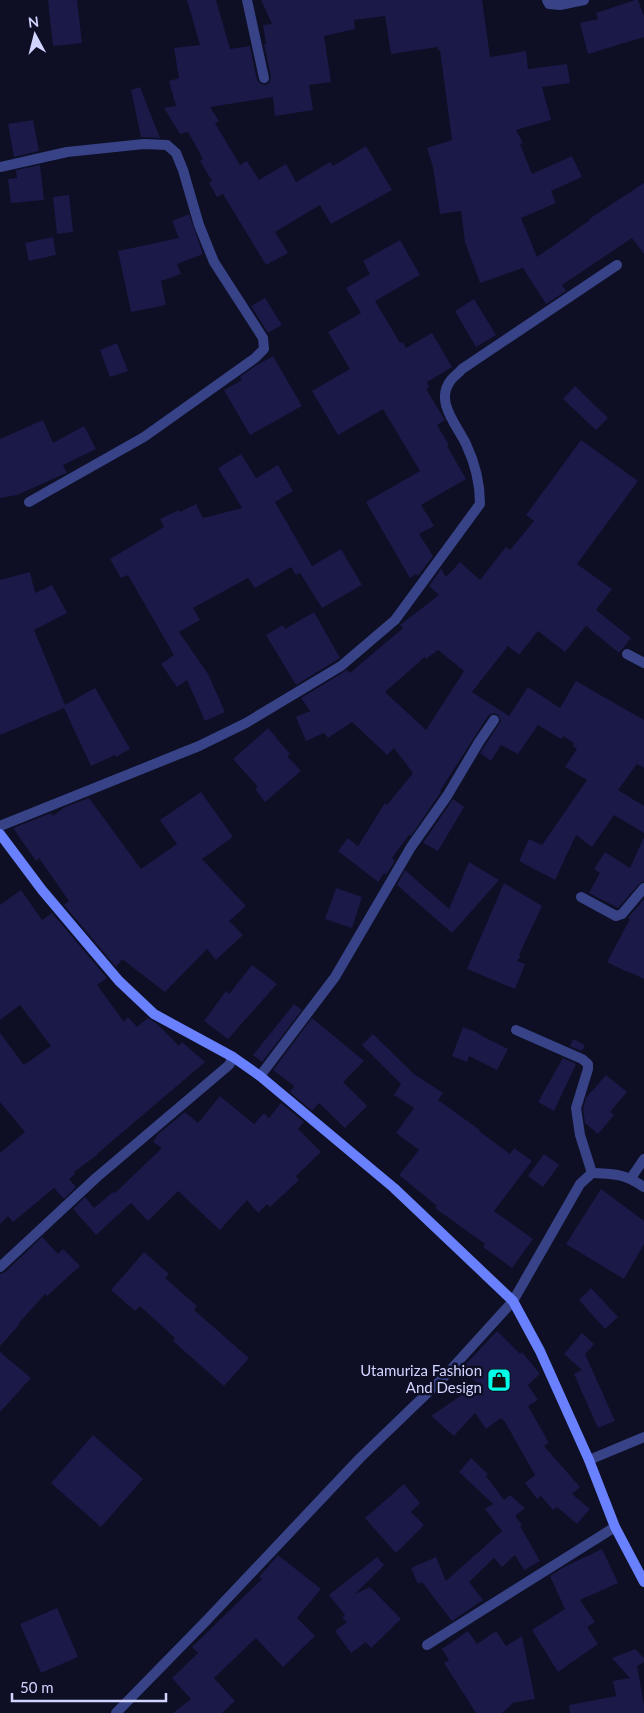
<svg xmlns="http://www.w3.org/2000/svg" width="644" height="1713" viewBox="0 0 644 1713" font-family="Lato,sans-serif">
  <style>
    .building { fill: #1a1947; fill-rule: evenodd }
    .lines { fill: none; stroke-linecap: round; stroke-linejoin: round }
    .street { stroke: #374386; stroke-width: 10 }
    .secondary { stroke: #6981ff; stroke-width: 10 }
    .labels { text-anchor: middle; stroke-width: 5; stroke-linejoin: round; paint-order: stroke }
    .poi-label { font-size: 15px; fill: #d2d5ff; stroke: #0e0e25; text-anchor: end }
  </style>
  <rect width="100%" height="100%" fill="#0e0e25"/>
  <g class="building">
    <path d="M48,0H77L82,43L53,46Z"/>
    <path d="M187,0H216L230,49L250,46L257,80L261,84L265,85L269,83L271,77L264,44H266L263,25L272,24L261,0H482L490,57L526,51L528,69L567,64L570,83L542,87L551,120L516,130L523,143L520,144L532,174L572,156L582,177L551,191L556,203L521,218L537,257L590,220L589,219L644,183V254L632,238L562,285L566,291L546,304L523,268L480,283L465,242L461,211L440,214L433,167L427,148L452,140L440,50H438V47L391,54L385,16L354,20L355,29L324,36L331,82L309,85L313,110L275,116L273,97L210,107L219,121L215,123L240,165L247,161L259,180L286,164L296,182L330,162L333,166L366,146L392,190L331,224L320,205L275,232L288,253L266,265L223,194L217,197L209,183L212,181L200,161L203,159L188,132L180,134L164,108L176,106L169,81L179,78L174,48L200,45Z"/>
    <path d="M635,0H638L644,16V37L588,54L580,23L598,19L596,13Z"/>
    <path d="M140,87L160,138L141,137L131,90Z"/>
    <path d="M33,120L39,151L14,157L8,124Z"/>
    <path d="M40,165L44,200L11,203L8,179L17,178L16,170Z"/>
    <path d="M69,195L73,232L57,234L53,197Z"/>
    <path d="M189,214L203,254L177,264L181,274L161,281L166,305L131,312L118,251L179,238L172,221Z"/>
    <path d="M53,237L56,255L29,261L25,243Z"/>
    <path d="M400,240L420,275L375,301L400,343L403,342L406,348L432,333L452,367L427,382L429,387L426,389L445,420L437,425L449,445L447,446L466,479L421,505L434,526L419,534L433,556L418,576L416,574L410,578L366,502L420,471L383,409L338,435L312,391L350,369L328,332L361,313L346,288L370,274L363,261Z"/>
    <path d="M265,298L282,325L268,333L251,306Z"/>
    <path d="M474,299L496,335L476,347L455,311Z"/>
    <path d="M117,343L128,371L110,377L100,350Z"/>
    <path d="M273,356L302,406L250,435L224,390L242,380L240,377L252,368Z"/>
    <path d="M575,386L608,418L596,430L563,399Z"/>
    <path d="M43,420L53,443L84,426L96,449L63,465L67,473L64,474L17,495L0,498V439Z"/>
    <path d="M581,440L638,481L577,564L612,589L596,610L631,638L619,653L586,626L565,652L538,631L519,655L508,646L472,692L509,716L528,687L560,708L576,681L644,720V768L637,764L618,790L644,806V833L614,815L592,847L576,835L555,880L519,861L529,839L542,845L587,780L565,767L577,749L573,746L574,743L563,736L561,739L538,725L518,754L501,745L491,761L480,753L501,721L498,715L494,713L488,716L440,791L441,792L411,836L409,835L392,858L395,861L386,875L384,873L378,882L338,851L348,838L358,846L385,803L387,805L413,773L394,748L387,755L352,722L328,738L324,733L306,741L296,717L310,711L301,698L347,670L350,673L403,628L400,625L439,595L429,586L441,569L446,577L460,562L480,580L506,547L510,550L534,521L526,515ZM438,650L464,671L426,730L385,692L425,657L426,659Z"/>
    <path d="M241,454L256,478L278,465L293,491L275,502L312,566L341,549L362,585L322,608L300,573L296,575L291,567L255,588L248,578L193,608L200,620L179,632L208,674L225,712L205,721L187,680L177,687L161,664L174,655L128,575L121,578L110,559L164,527L160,519L179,510L180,512L196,504L203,518L242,508L218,468Z"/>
    <path d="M30,572L35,593L52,585L67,613L34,630L65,705L95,688L130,749L116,757L115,755L91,766L64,708L0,735V580Z"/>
    <path d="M314,612L340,658L296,685L266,635L283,625L285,629Z"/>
    <path d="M268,728L290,754L287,756L301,771L265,802L255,789L258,787L233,759Z"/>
    <path d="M201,792L233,837L202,859L246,906L229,921L243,935L216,960L207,949L165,992L122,959L116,967L64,905L69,901L39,858L36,861L13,828L51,813L53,816L65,807L89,798L141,869L177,844L160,820Z"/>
    <path d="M453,799L464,807L438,851L423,843Z"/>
    <path d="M644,837V881L639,884L618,908L589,893L600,873L594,869L605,852L630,868Z"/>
    <path d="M469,862L499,880L452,933L397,885L405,870L449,909Z"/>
    <path d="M504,883L542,906L519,955L521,956L517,961L525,964L515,989L467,969Z"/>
    <path d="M336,888L362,897L352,928L325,919Z"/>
    <path d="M21,890L42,920L52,913L107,978L97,985L124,1022L128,1017L137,1027L148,1018L156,1023L179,1046L182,1042L205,1062L97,1154V1155L74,1172L75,1174L69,1179L76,1187L64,1199L54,1188L13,1222L8,1216L0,1224V1153L25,1132L0,1102V1033L24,1065L51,1046L20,1005L0,1020V905Z"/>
    <path d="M644,899V979L627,971V972L607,962L630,919L628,918Z"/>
    <path d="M252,965L277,984L228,1039L204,1021L226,991L229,994Z"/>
    <path d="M294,1004L302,1010L262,1062L253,1055Z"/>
    <path d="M312,1018L364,1061L343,1082L367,1106L345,1128L319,1103L312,1111L290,1092L294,1086L273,1070Z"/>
    <path d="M463,1027L478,1033V1034L508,1049L497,1070L469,1056L467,1062L452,1056Z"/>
    <path d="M373,1034L414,1074L443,1093L438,1100L480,1130L479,1131L510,1154L514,1148L532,1161L494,1211L533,1239L512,1268L483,1247L485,1244L435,1208L437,1206L399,1175L419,1150L396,1133L414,1108L394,1095L401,1084L362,1045Z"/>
    <path d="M573,1039L585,1045L582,1051L570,1046Z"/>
    <path d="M563,1058L576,1064L554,1111L538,1102Z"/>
    <path d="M606,1075L627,1092L610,1112L614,1115L598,1134L585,1123L583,1109L586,1098Z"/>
    <path d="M220,1096L254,1124L264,1113L269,1118L281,1103L304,1122L298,1129L321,1152L296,1176L299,1180L270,1207L267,1204L258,1213L247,1200L220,1230L178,1191L148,1221L131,1203L96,1235L73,1209L85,1197L94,1208L113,1192L115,1193L162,1148L153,1142L158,1134L185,1112L198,1123Z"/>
    <path d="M544,1154L559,1165L543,1187L528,1176Z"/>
    <path d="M601,1189L644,1221V1244L624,1279L566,1244Z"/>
    <path d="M42,1237L58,1254L63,1249L80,1266L47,1296L45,1294L18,1324L19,1325L0,1346V1274L5,1272Z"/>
    <path d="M144,1252L169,1274L165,1278L197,1306L194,1310L249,1358L224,1386L173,1341L175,1338L140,1306L135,1311L111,1290Z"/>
    <path d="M591,1288L618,1317L605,1329L579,1300Z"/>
    <path d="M497,1331L520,1354L522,1352L540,1374L528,1385L538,1400L528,1406L549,1443L544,1446L580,1487L572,1494L590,1509L577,1524L557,1507L553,1510L541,1496L537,1499L525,1483L535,1475L505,1422L501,1418L486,1429L475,1413L454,1436L431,1416L478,1384L462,1368Z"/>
    <path d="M582,1333L594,1344L585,1354L615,1421L598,1428L574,1374L582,1370L564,1354Z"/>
    <path d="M0,1352L31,1378L0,1412Z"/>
    <path d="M93,1435L143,1479L101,1527L51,1483Z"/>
    <path d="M471,1458L488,1474L486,1476L504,1500L510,1495L525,1508L515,1516L522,1525L520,1526L540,1561L524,1570L515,1555L502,1567L494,1558L469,1582L483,1600L452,1621L422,1582L418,1584L411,1568L436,1557L446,1581L502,1531L485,1509L493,1504L459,1472Z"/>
    <path d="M404,1484L420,1503L411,1512L424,1525L396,1553L365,1518Z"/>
    <path d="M602,1549L618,1583L580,1600L595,1622L587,1627L598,1644L558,1672L532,1630L565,1609L550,1576L564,1567Z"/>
    <path d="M278,1555L321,1589L297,1618L315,1636L283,1667L256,1638L214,1678L235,1701L222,1713H173L191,1699L172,1678L198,1653L192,1647L262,1579L259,1577Z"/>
    <path d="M377,1557L384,1565L355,1594L370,1587L401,1619L371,1648L366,1642L351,1653L335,1631L347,1622L342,1618L345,1615L329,1595Z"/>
    <path d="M57,1608L78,1657L41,1673L20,1624Z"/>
    <path d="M468,1631L477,1644L496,1631L506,1646L522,1636L535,1699L513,1703L502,1713H476L444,1663L449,1660L442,1649Z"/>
    <path d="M635,1649L644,1658V1662L637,1666L644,1705V1713H570L569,1705L616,1696L613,1681L630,1678L612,1658Z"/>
  </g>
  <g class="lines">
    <g class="street">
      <path d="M247,0L264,78"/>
      <path d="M547,0L549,4L560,5L584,0"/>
      <path d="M0,167L67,152L144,144L167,145L176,153L183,170L199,225L214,262L263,338L264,349L255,358L144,437L29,502"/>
      <path d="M627,654L644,663"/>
      <path d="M0,826L199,746L246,723L341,666L395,620L480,504C480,484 475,463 466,444C457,425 434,401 451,380C454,376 459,373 462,369L617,265"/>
      <path d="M581,897L616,916L622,914L644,888"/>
      <path d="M516,1030L582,1059L588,1064V1069L576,1108L580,1135L592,1173"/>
      <path d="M260,1076L335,977L411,847L447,796L479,742L494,720"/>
      <path d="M631,1178L644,1159"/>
      <path d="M0,1267L97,1177L229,1065L233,1057"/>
      <path d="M589,1460L644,1437"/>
      <path d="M427,1645L615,1527"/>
      <path d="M116,1713L206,1621L360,1458L444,1377L513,1301L580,1184L592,1173C615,1174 625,1174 644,1187"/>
    </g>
    <path class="secondary" d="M0,834L42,890L91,948L119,981L154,1014L233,1057L260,1076L394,1188L513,1301L540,1351L589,1460L615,1527L644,1582"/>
  </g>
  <defs>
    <g id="shop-square" transform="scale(1.25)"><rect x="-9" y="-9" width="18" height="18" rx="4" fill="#00fde8" stroke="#0e0e25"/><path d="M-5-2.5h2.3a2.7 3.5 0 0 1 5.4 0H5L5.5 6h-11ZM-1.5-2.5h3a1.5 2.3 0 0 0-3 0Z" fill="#111"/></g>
  </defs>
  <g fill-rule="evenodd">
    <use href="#shop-square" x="499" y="1380"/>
  </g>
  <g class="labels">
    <g class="poi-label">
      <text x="482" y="1376">Utamuriza Fashion<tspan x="482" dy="17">And Design</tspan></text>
    </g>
  </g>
  <g transform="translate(35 35) rotate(353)" stroke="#0e0e25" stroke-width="4" paint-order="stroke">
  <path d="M0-4L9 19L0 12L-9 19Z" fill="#d2d5ff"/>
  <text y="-8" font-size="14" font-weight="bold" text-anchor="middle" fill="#d2d5ff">N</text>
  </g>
  <path d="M12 1693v8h154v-8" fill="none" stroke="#d2d5ff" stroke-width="2.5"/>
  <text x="20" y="1693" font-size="15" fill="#d2d5ff" stroke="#0e0e25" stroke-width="4" paint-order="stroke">50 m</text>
</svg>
